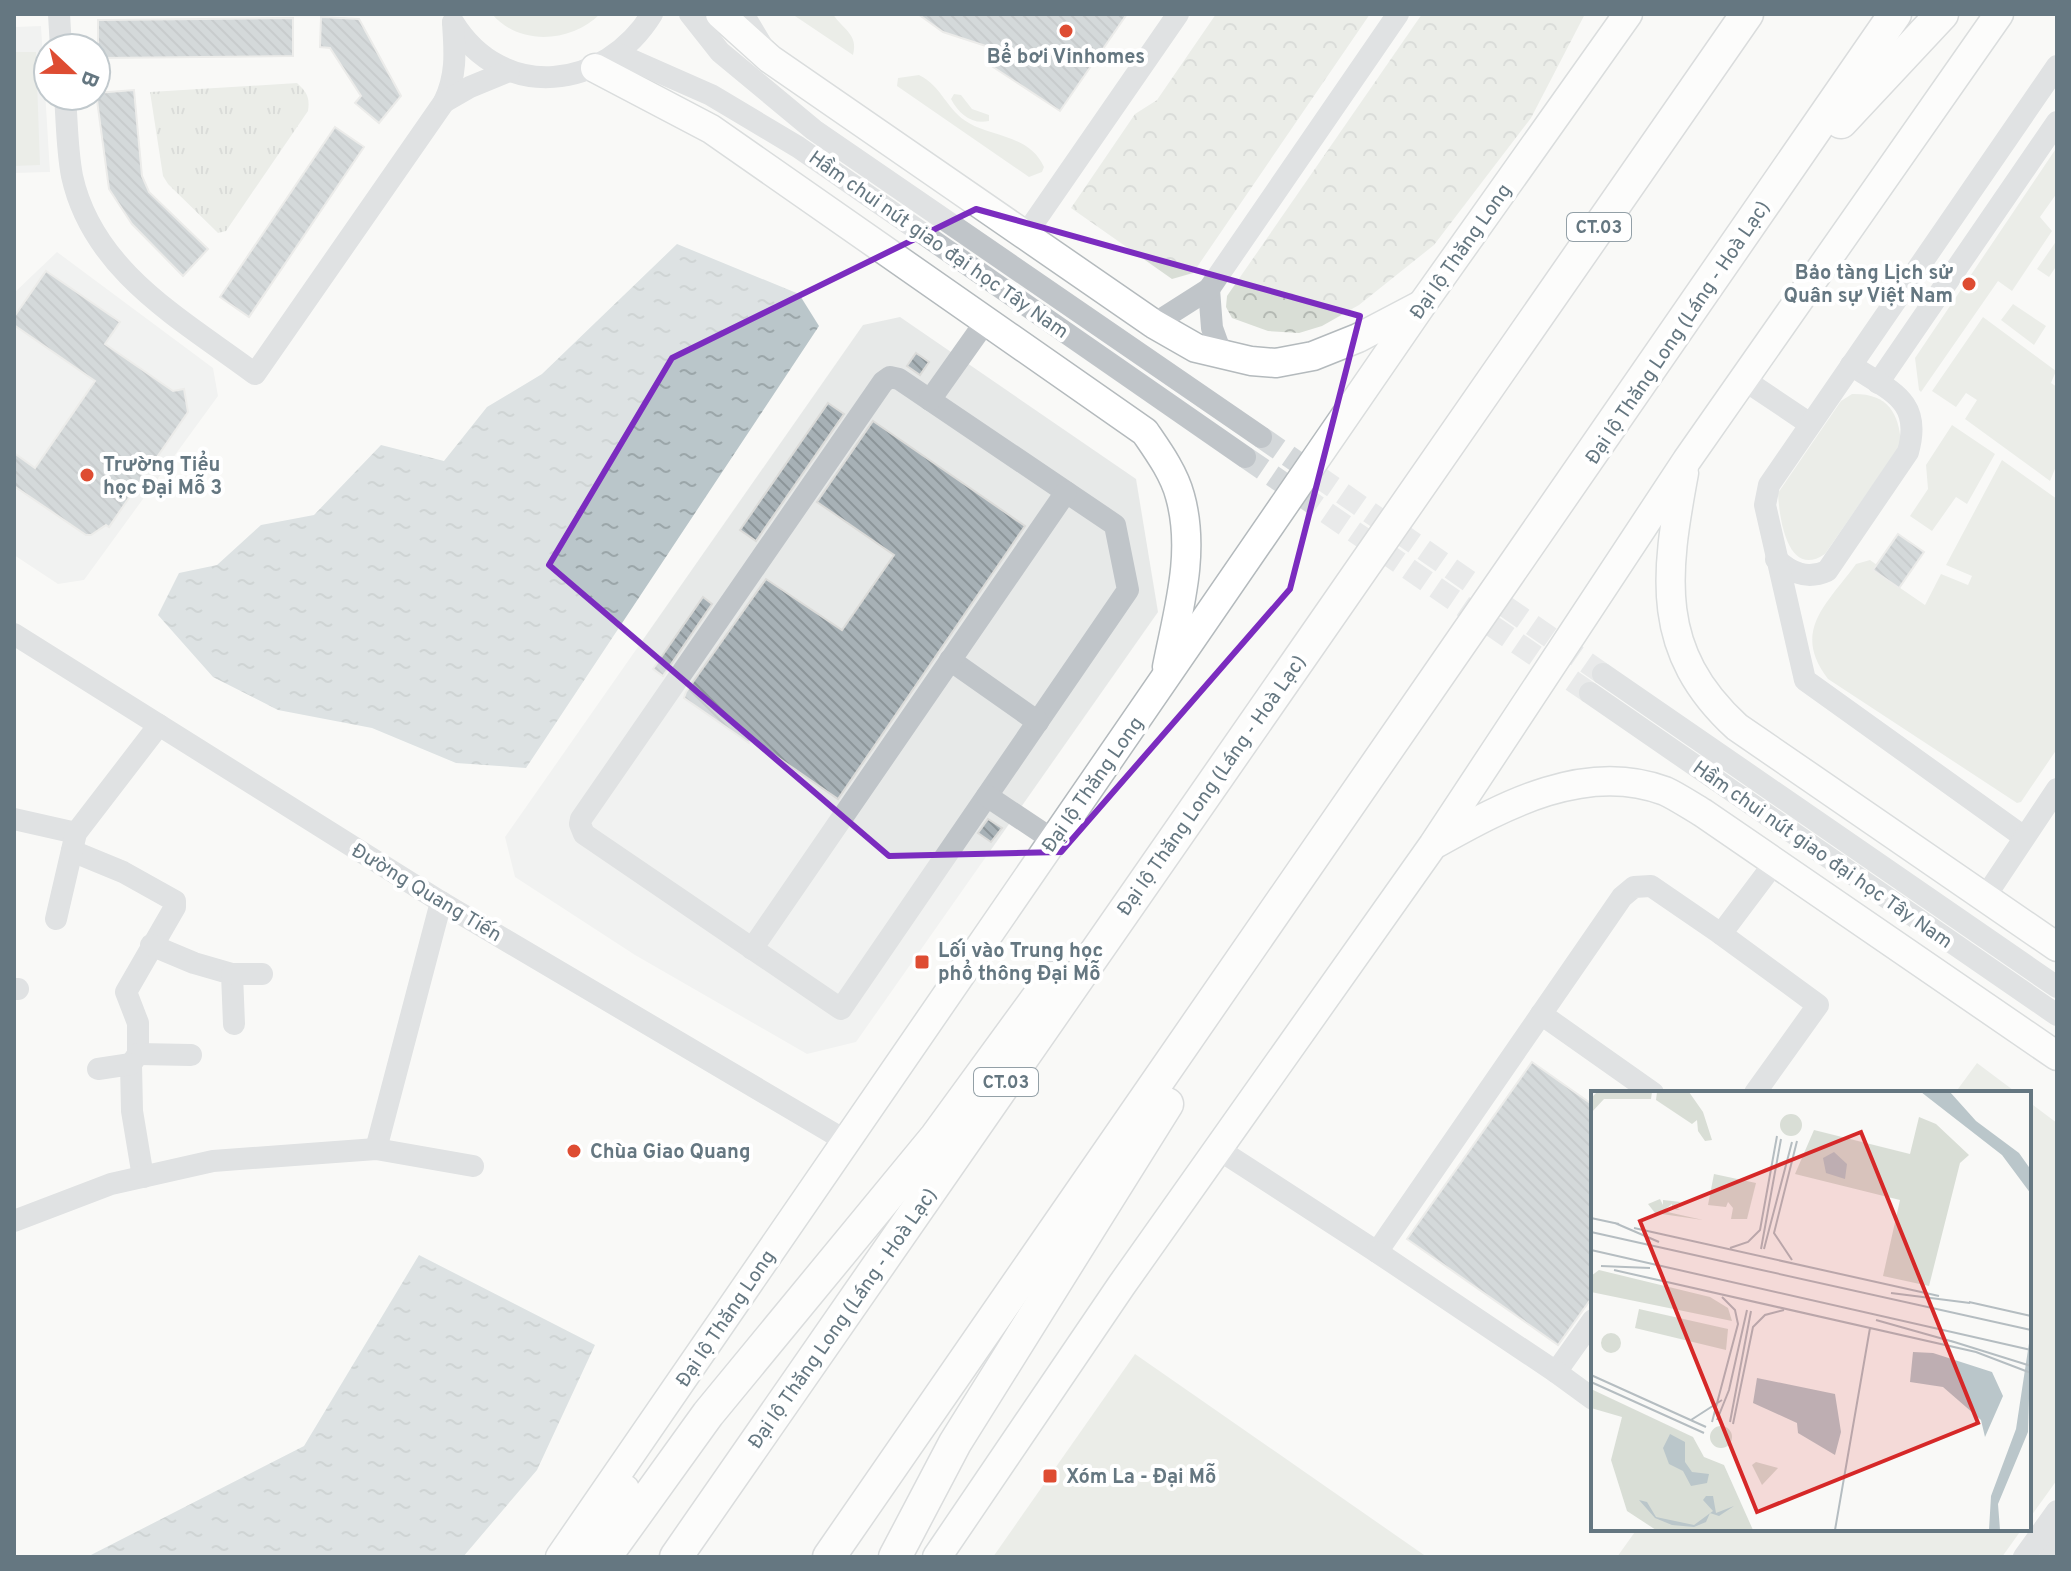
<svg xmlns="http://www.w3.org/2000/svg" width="2071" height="1571" viewBox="0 0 2071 1571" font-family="Overpass,sans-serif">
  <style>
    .built { fill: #e7e9e8 }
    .grass { fill: #d9ded6 }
    .forest { fill: url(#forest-crowns) }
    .park { fill: url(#park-tufts) }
    .water { fill: url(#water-ripples) }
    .building { fill: url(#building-back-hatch); stroke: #dbdbd9; stroke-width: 2 }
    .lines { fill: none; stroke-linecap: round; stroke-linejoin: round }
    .minor-tunnel { stroke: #d4d8da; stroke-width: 22; stroke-dasharray: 22 11; stroke-linecap: butt }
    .major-casing { stroke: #b4babd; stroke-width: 31 }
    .highway-casing { stroke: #b4b9bc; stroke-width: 35 }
    .minor { stroke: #c0c5c9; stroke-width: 22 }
    .major { stroke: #fff; stroke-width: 28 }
    .highway { stroke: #fff; stroke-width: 32 }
    .marked { fill: none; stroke: #7b2cbf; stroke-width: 6; stroke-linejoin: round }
    .poi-dot { fill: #de4c32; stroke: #fff; stroke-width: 3 }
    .labels { text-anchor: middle; stroke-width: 8; stroke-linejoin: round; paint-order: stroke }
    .shield { fill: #fff; stroke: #93a0a7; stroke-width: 2 }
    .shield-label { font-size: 18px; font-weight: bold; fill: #657781 }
    .poi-label { font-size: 20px; font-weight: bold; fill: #657781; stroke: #fff; text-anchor: start }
    .street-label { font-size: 20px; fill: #657781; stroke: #fff }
    .inset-road { fill: none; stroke: #b5bdc1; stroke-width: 2 }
    .view { fill: #d62828; fill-opacity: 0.15; stroke: #d62828; stroke-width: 4 }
    .inset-edge { fill: none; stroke: #657781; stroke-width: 4 }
  </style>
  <defs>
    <pattern id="forest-crowns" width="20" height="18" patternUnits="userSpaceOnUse" patternTransform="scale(2)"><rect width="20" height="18" fill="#d9ded6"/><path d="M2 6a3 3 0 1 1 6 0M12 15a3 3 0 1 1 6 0" fill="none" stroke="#b4b9b3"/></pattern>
    <pattern id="park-tufts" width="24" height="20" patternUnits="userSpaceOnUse" patternTransform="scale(2)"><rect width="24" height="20" fill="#d9ded6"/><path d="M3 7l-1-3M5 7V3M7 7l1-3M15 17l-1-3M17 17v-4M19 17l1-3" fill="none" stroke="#b4b9b3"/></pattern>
    <pattern id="water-ripples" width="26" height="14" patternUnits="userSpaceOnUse" patternTransform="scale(2)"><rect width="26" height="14" fill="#bac6ca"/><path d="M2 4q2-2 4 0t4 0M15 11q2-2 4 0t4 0" fill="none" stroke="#9ba6a9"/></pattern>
    <pattern id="building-back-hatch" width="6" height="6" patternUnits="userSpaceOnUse" patternTransform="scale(2)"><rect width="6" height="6" fill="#a7b1b6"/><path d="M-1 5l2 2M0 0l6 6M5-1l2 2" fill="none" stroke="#8c9599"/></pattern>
  </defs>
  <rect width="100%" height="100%" fill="#f9f9f7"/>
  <g class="built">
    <path d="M41,26L50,172L14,173V27Z"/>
    <path d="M57,252L213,368L218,396L84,580L58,584L14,555V293Z"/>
    <path d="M900,317L1136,479L1158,612L856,1042L807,1054L635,955L515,877L505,837L863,325Z"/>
  </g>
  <g class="grass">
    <path d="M492,14H600C572,42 520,47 492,14Z"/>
    <path d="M792,14H833C842,29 859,34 853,55Z"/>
    <path d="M14,52H36L40,165L14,166Z"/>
    <path d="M919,75C942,86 947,111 969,123C992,137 1030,135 1044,167L1042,172L1029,177L897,86L898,78Z"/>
    <path d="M954,94L961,95L972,109L989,115V121C972,125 959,114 951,99Z"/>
    <path d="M2057,147V193L2040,217L2052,231L2012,291L1998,281L1921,392L1919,390L1915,358Z"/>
    <path d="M2057,240V265L2049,277L2037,269Z"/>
    <path d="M2013,304L2046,326L2034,345L2001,320Z"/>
    <path d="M1983,317L2056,371L2051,383L2057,387V464L2050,481L1965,419L1977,400L1966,393L1956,407L1932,391Z"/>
    <path d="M1852,394C1887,393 1899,412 1901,444L1825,554C1787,580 1779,516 1778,493L1841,401Z"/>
    <path d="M1952,425L1995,454L1967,504L1956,497L1932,531L1910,516L1928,489L1926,465Z"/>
    <path d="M2002,460L2057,499V749L2021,802L2017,803L1828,679C1791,631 1827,604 1856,564L1870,560L1877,565L1874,570L1925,605L1941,574L1968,585L1972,576L1946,565Z"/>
    <path d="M1977,1063L2017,1093H1955Z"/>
    <path d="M2029,1102L2057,1123V1480L2029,1519Z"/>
    <path d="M1135,1354L1427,1557H993Z"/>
    <path d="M1637,1529H2022L2002,1557H1617Z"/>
  </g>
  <g class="forest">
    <path d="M1216,14H1370L1193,273L1172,279L1071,208L1135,114L1157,100Z"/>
    <path d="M1422,14H1585L1531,118L1434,245L1359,305L1322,326L1299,333L1268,331L1232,318L1226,307L1227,296Z"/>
  </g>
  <path class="park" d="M297,83C307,92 310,98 308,111L226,231L218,233L168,184L163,176L150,92Z"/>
  <g class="water">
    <path d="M677,244L799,294L819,326L526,768L456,763L372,728L278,710L213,677L158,615L179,573L217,565L261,525L314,515L381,445L444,461L487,407L542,374Z"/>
    <path d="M419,1255L595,1345L537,1470L463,1557H87L304,1446Z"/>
  </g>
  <g class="building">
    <path d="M918,14H1127L1060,111L987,63L986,46L943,32Z"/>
    <path d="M321,17L359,19L401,96L379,123L355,103L361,96L330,48L320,47Z"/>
    <path d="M293,18V56L98,58V20Z"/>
    <path d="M134,90L142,176L149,192L208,249L183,276L132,224L109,189L96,93Z"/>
    <path d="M335,127L364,147L249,317L220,297Z"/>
    <path d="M46,271L120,322L105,344L173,391L184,389L188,412L109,527L106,525L91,535H86L14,486V453L35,468L95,381L14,325V317Z"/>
    <path d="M916,353L929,362L920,375L907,366Z"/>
    <path d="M828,403L844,414L756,541L740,530Z"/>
    <path d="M873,421L1025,526L838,799L751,739L749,743L684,698L686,692L766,579L842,630L894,555L817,502Z"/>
    <path d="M1898,534L1924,552L1899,588L1873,570Z"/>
    <path d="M703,597L712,604L663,676L653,669Z"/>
    <path d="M988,819L1002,828L991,842L978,833Z"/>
    <path d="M1532,1062L1593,1105V1296L1558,1345L1407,1239Z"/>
  </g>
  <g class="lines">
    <g class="minor-tunnel">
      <path d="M1261,437L1603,674"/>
      <path d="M1245,457L1590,693"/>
    </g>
    <g class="major-casing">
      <g id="major">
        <path d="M720,14L770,59L1154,324L1196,348L1251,361L1276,363L1313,356L1358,338L1419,306"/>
        <path d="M595,68L711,129L1145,432C1158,451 1174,473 1180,496C1196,553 1178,611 1167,667"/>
        <path d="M1684,473C1665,575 1654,651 1737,727L2057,947"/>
        <path d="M1437,843C1505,805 1586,761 1665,791C1678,797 1691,806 1703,813L2057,1056"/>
        <path d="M560,1557L1423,303L1628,14"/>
        <path d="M591,1557L625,1489"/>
        <path d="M937,1557L1121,1286L1433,845L1687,460L1999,14"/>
      </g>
    </g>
    <g class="highway-casing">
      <g id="highway">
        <path d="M1841,122L1942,14"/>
        <path d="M605,1557L708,1414L936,1137L1052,978"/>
        <path d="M676,1557L1747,14"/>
        <path d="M829,1557L1895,14"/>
        <path d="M895,1557L955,1443L1167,1104"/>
      </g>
    </g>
    <g class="minor">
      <path d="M59,14L61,48"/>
      <path d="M690,14L720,52L814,130L1261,437"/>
      <path d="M743,14L761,44"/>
      <path d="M453,22C503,103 605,90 652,14"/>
      <path d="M618,54L711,95L798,147L1245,457"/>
      <path d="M65,96C67,122 67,150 72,176C93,272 183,320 255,374L444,102C457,75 455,52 453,23"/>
      <path d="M444,102L470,87L509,71"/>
      <path d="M1026,234L1178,14"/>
      <path d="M1209,289L1212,328L1221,353"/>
      <path d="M1154,324L1209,289L1398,14"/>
      <path d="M890,377L899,379L1115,525L1128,590L841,1009L584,834L580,824L581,819L883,382Z"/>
      <path d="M1743,379L1810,424"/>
      <path d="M1878,383L2057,122"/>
      <path d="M930,400L986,321"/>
      <path d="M1776,559C1791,573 1807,580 1827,571L1908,452C1923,399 1889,391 1851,365"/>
      <path d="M14,634L441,902L846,1141"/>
      <path d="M950,660L1038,722"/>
      <path d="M1603,674L2057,987"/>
      <path d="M1590,693L2057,1015"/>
      <path d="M987,796L1053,840"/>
      <path d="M14,819L76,833"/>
      <path d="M2024,837L1805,680L1765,505L1769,485L2057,66"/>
      <path d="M72,851L123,872L175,901V907L126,992L138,1023V1054L131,1064L132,1111L143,1177"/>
      <path d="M1985,897L2057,789"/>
      <path d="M56,919L76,833L159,725"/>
      <path d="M1721,934L1818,1005L1755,1093"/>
      <path d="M151,945L194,963L232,974L234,1024"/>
      <path d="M752,949L1066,492"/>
      <path d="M232,974H262"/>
      <path d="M14,989H18"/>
      <path d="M1541,1014L1653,1093"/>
      <path d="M138,1054L191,1055"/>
      <path d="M98,1069L131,1064"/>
      <path d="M376,1149L441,902"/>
      <path d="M1218,1149L1377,1252L1622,897L1634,887L1651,886L1721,934L1775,862"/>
      <path d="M14,1221L111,1184L213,1161L376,1149L473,1166"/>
      <path d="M1377,1252L1556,1372L1593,1320"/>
      <path d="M1556,1372L1593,1399"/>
      <path d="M2045,1528L2051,1557"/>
      <path d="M2024,1557L2057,1511"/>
    </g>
    <use href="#major" class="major"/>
    <use href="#highway" class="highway"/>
  </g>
  <path d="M0 0H2071V1571H0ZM976,209L1360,316L1290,589L1061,852L889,856L549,565L672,358Z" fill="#f9f9f7" fill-opacity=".55" fill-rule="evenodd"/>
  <path class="marked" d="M976,209L1360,316L1290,589L1061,852L889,856L549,565L672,358Z"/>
  <g class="poi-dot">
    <circle cx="1066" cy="31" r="8"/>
    <circle cx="1969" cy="284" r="8"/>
    <circle cx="87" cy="475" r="8"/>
    <rect x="914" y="954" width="16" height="16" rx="4"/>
    <circle cx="574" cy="1151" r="8"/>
    <rect x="1042" y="1468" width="16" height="16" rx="4"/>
  </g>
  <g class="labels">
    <g class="shield">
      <rect x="1567" y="213" width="64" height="28" rx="6"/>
      <rect x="974" y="1068" width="64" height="28" rx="6"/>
    </g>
    <g class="shield-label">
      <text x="1599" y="233">CT.03</text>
      <text x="1006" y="1088">CT.03</text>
    </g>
    <g class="poi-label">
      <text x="1066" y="63" text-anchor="middle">Bể bơi Vinhomes</text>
      <text x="1953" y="279" text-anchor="end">Bảo tàng Lịch sử<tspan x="1953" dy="23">Quân sự Việt Nam</tspan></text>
      <text x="103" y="471">Trường Tiểu<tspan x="103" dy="23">học Đại Mỗ 3</tspan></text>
      <text x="938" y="957">Lối vào Trung học<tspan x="938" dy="23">phổ thông Đại Mỗ</tspan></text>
      <text x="590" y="1158">Chùa Giao Quang</text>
      <text x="1066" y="1483">Xóm La - Đại Mỗ</text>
    </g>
    <g class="street-label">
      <text transform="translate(939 244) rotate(35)" y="7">Hầm chui nút giao đại học Tây Nam</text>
      <text transform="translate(1460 251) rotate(-55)" y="7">Đại lộ Thăng Long</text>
      <text transform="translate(1677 332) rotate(-56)" y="7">Đại lộ Thăng Long (Láng - Hoà Lạc)</text>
      <text transform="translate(1092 784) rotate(-55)" y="7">Đại lộ Thăng Long</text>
      <text transform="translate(1211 785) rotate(-55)" y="7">Đại lộ Thăng Long (Láng - Hoà Lạc)</text>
      <text transform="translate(1823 854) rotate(35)" y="7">Hầm chui nút giao đại học Tây Nam</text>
      <text transform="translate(427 892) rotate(31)" y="7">Đường Quang Tiến</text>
      <text transform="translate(725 1318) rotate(-56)" y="7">Đại lộ Thăng Long</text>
      <text transform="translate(842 1318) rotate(-55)" y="7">Đại lộ Thăng Long (Láng - Hoà Lạc)</text>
    </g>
  </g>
  <g transform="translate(1591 1091)">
    <rect width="440" height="440" fill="#f9f9f7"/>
    <path d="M6,1H61L60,8H13L0,22V7ZM66,1H98L112,21L121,49L114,50L107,40L106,29L101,33L65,9ZM189 34a11 11 0 1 1 22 0a11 11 0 1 1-22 0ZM328,26L345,33L378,64L369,72L338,195L292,185L309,109L204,83L223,39L319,63ZM123,83L165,92L156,128H140L142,117L137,111L135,116L117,114ZM69,108L72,114V109L90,111L82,115L89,119L81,118V113L72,120L112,129L64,122L57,113ZM119 346a11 11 0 1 1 22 0a11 11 0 1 1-22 0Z" fill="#d9ded6"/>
    <path d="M8,179L119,206L137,217L141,230L0,201V185ZM48,218L137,238L135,259L44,237Z" fill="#d9ded6"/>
    <path d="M10 252a10 10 0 1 1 20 0a10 10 0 1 1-20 0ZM0,298L102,346L113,366L133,374L162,439H65L36,420L20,369L31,326L0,317ZM165,371L187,377L171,394L161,374Z" fill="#d9ded6"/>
    <path d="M330,1H359L385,30L428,62L440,79V103L411,64ZM243,61L256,73L254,88L235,82L232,67ZM440,239L437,341L407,413L409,439H398L400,405L425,338ZM322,261L342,262L401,281L412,305L394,346L390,329L352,296L319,291ZM166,287L244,303L250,341L244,364L207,342L206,332L162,312ZM79,343L94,351V371L101,381L118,383L116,392L100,395L92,380L78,373L72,357ZM115,405H122L125,422L143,415L128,425L119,422L115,431L103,436L81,434L64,427L48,409L56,411L65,426L103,434L122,420L112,409Z" fill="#bac6ca"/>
    <path class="inset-road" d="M0,127L28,133M24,132L68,151M43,137L348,205M0,141L440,239M139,157L157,151L169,139L186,45M170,158L190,48M173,158L201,51M0,159L440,259M201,169L183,142L206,50M10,175L59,177M23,179L385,261L440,282M300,202L379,212M378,211L440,225M285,229L363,251M360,250L440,275M0,284L115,336M0,291L113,342M100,329L131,309M126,329L138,299L156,219M121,331L147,233L144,219L131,206M139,331L160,220M142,333L162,236L174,224L193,219M244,439L279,237"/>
    <path class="view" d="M270,41L387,332L166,421L49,130Z"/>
    <rect width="440" height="440" class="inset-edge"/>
  </g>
  <rect width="2071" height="1571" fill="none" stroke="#657781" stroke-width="32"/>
  <g transform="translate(72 72) rotate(112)"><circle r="38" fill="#ffffff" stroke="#c1c9cd" stroke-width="2"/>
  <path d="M0-6L14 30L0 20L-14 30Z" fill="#de4c32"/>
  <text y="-12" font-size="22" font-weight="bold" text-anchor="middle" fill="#657781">B</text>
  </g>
</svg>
